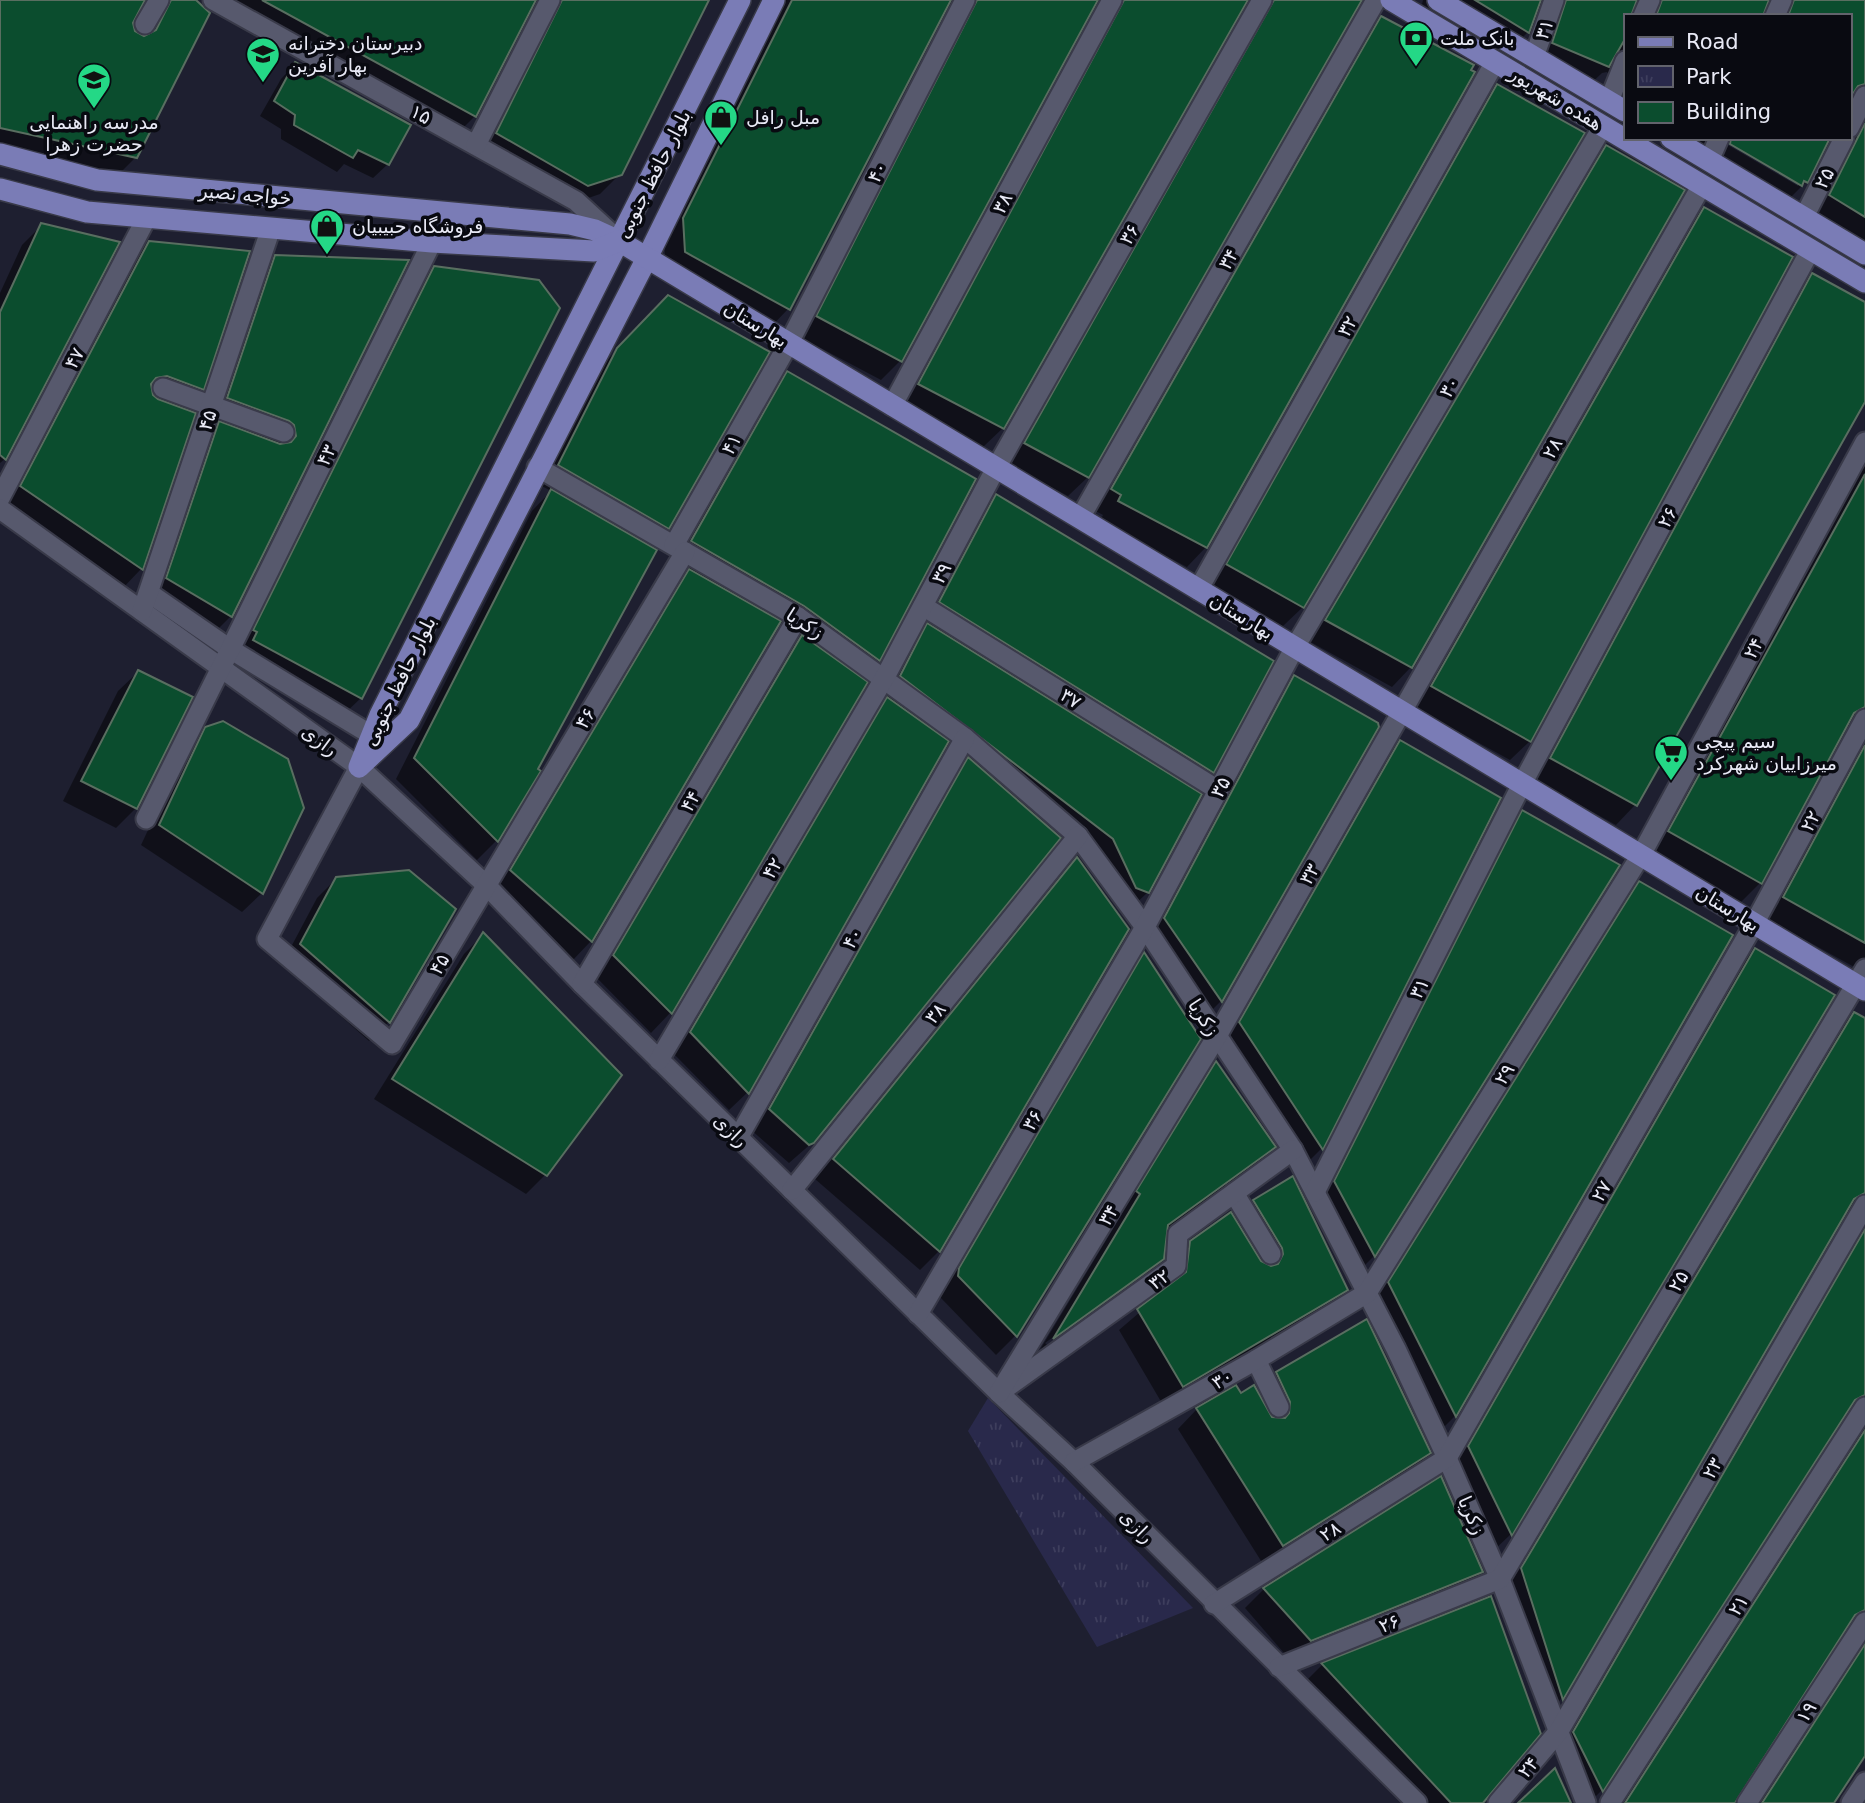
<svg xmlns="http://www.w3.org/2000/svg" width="1865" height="1803" viewBox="0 0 1865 1803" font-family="'DejaVu Sans',Cairo,sans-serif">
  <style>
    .park { fill: url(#park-tufts) }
    .shadow { fill: #0007; fill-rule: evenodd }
    .building { fill: #0b4d2e; stroke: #596e60; stroke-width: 2 }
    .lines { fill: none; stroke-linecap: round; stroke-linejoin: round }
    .minor-casing { stroke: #393a49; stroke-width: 23 }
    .major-casing { stroke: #393a49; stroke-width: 24 }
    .minor { stroke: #57596d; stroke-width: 19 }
    .major { stroke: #7a7cb6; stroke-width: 21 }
    .labels { text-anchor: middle; stroke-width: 7; stroke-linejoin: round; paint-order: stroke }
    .street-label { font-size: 19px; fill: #e8e9f5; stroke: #090a11 }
    .poi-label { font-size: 19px; fill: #e8e9f5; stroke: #090a11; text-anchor: start }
  </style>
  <defs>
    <pattern id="park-tufts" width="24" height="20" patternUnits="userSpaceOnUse" patternTransform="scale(1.75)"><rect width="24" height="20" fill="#29294b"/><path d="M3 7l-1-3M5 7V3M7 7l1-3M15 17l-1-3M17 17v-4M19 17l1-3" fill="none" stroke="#3e3e5d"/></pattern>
  </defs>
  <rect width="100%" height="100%" fill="#1e1f30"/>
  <path class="park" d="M988,1398L1193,1608L1097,1647L968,1431Z"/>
  <g class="shadow">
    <path d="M0,0H193L136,157L116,177L0,153ZM141,7L150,13L151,27L145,36H137L131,25Z"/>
    <path d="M208,0H708L620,174L600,194L568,205L477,153L537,9L531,7L475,116L455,136Z"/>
    <path d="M784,0H1360L1088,477L1068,496L1006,463L1249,9L1242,7L1003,428L983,447L900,403L1099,9L1092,7L900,361L881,380L798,336L952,8L946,7L788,309L769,329L666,272L664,239Z"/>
    <path d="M1423,0H1865V252L1807,218L1849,109V16H1770L1764,12L1761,16H1638L1630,9L1625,16V113L1615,83L1607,72L1602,73L1585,89L1531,65L1544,20L1536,10L1528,32L1506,54L1422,4Z"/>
    <path d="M1381,18L1206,547L1187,567L1100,521L1103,515L1092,509L1362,38Z"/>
    <path d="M295,64L388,164L373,178L344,164L337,172L281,139V129L260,116L281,79Z"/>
    <path d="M1497,86L1303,607L1283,626L1208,584L1478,106Z"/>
    <path d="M1667,138H1723L1721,141L1798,186V182L1723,138H1828L1806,182L1784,204Z"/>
    <path d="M1606,147L1411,667L1392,687L1307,640L1587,167Z"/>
    <path d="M1704,209L1530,741L1510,760L1412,706L1684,228Z"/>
    <path d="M42,225L5,459L0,463V293L22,245Z"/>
    <path d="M149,242L202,389L181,410L194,414L141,569L122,589L2,506L129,262Z"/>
    <path d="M276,256L407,261L231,616L211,636L148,598L200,443L220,422L208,418L256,276Z"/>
    <path d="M435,267L361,698L341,717L235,660L415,287Z"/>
    <path d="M1812,275L1865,304V399L1635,805L1616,825L1532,778L1793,294Z"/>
    <path d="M649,316L668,528L648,547L535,770L538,771L496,841L477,860L396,779L532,511L551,491L540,485L598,370Z"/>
    <path d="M788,373L974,479L878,660L859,679L865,683L670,1013L651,1033L595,976L783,657L801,638L779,622L591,941L572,961L492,890L670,590L690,571L672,561L768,392Z"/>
    <path d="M1865,463V973L1764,917L1852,728L1845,726L1760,883L1741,902L1650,851Z"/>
    <path d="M996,497L1212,772L1193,791L1148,892L1128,911L1117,907L1094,858L1034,813L813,1142L789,1163L750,1129L949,779L967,761L945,745L749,1091L729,1110L672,1052L868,719L887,700L881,696L908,645L927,626L921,621L977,516Z"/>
    <path d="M138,672L136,808L116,828L63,801L118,691Z"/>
    <path d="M1294,677L1377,727L1221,1001L1202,1020L1145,939L1275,696Z"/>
    <path d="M206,729L262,893L242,912L141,845L186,749Z"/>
    <path d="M1400,742L1499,799L1321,1149L1302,1168L1221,1042L1381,761Z"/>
    <path d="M1523,812L1618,865L1374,1256L1355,1275L1316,1202L1503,832Z"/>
    <path d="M1077,860L939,1251L920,1270L815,1179L1057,879Z"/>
    <path d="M337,878L453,909L389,1022L369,1041L282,964L317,898Z"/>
    <path d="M1640,883L1731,936L1455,1416L1436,1435L1370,1303L1620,902Z"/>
    <path d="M483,935L545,1175L526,1194L374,1099L464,954Z"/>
    <path d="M1755,950L1833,996L1510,1535L1491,1553L1449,1467L1736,969Z"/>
    <path d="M1144,955L1199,1039L1015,1336L996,1355L939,1296L1125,974Z"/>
    <path d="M1854,1014L1865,1020V1753L1832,1803H1757L1853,1631L1844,1628L1734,1803H1619L1853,1416L1844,1414L1601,1791L1589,1803H1579L1554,1752L1857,1232L1852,1214L1845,1212L1561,1699L1543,1717L1502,1588L1834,1033Z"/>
    <path d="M1216,1063L1274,1147L1255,1166L1166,1230L1162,1259L1142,1279L1038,1353L1122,1214L1118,1211L1197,1083ZM1146,1270V1275L1047,1345L1045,1343Z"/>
    <path d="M1292,1179L1346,1290L1327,1309L1163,1405L1119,1330L1168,1288L1171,1262L1191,1242L1234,1221L1254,1201Z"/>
    <path d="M1366,1321L1429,1453L1410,1473L1263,1564L1178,1429L1197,1409L1240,1395L1257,1393L1277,1374Z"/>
    <path d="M1481,1572L1462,1592L1290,1660L1245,1608L1264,1589Z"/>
    <path d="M1490,1598L1480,1803H1414L1303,1684L1322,1665Z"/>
  </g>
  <g class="building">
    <path d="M0,0H145L133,23L135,31L144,36L156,30L171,0H196L210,13L137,158L0,128Z"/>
    <path d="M262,0H536L476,117Z"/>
    <path d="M562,0H709L622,175L588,186L496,133Z"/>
    <path d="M792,0H951L790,310L685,252L683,218Z"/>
    <path d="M977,0H1098L902,362L816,316Z"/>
    <path d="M1124,0H1248L1004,429L918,384Z"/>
    <path d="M1274,0H1362L1089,478L1024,443Z"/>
    <path d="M1475,0H1541L1529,33Z"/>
    <path d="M1566,0H1637L1631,16H1625V39L1609,67L1552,43Z"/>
    <path d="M1662,0H1769L1763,16H1656Z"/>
    <path d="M1794,0H1865V84L1858,86L1849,100V16H1788Z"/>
    <path d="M1381,16L1474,65L1471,70L1475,72L1207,548L1118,501L1121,495L1111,489Z"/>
    <path d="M295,62L411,125L389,165L358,150L353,158L294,125L295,115L274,101Z"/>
    <path d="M1497,84L1585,133L1304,608L1226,564Z"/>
    <path d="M1865,123V217L1829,195Z"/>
    <path d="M1731,138H1830L1808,183L1804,181L1802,186L1730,144Z"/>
    <path d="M1606,145L1685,190L1412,668L1325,620Z"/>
    <path d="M1704,207L1793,257L1531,742L1431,686Z"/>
    <path d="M41,223L120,242L6,460L0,455V312Z"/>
    <path d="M149,241L250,251L204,390L167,376L156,378L151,384L153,395L158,399L196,413L143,570L20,486Z"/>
    <path d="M275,255L409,260L232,617L166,578L219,421L280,444L291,442L296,436L294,425L289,421L227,398Z"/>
    <path d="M434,266L539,280L560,308L362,699L253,640L257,632L253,630Z"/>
    <path d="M1812,273L1865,302V402L1637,806L1550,758Z"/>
    <path d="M668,295L770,352L669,529L558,465L617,348Z"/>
    <path d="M787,371L976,479L880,661L804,606L691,541Z"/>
    <path d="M1865,474V707L1854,713L1762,884L1668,831Z"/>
    <path d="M551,489L657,550L538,769L541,771L498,842L414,758Z"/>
    <path d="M996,494L1274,661L1214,773L939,602Z"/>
    <path d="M689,569L781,621L592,942L510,870Z"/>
    <path d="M927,623L1202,794L1149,893L1136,888L1113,839L900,676Z"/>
    <path d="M802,635L868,682L672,1014L613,955Z"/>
    <path d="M138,670L193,697L137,809L81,781Z"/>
    <path d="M1294,675L1378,723L1379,727L1222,1002L1164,918Z"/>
    <path d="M887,697L949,741L749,1094L690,1032Z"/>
    <path d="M223,721L288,759L304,808L263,894L159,825L205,727Z"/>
    <path d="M1400,740L1501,798L1323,1150L1239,1022Z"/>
    <path d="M1865,745V943L1783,897Z"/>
    <path d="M968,757L1061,838L814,1143L809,1145L769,1109Z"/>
    <path d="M1522,810L1620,865L1375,1257L1334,1181Z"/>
    <path d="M1077,857L1129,929L940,1252L833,1159Z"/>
    <path d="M409,870L456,909L390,1023L300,944L336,877Z"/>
    <path d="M1639,881L1733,935L1456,1417L1388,1282Z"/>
    <path d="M483,932L622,1075L547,1176L392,1079Z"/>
    <path d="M1755,948L1835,995L1512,1536L1468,1446Z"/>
    <path d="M1144,952L1201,1039L1017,1337L958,1276L959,1268Z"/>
    <path d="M1854,1012L1865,1018V1193L1854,1199L1563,1700L1521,1568Z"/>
    <path d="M1216,1061L1276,1147L1168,1225L1164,1259L1053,1339L1140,1194L1136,1191Z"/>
    <path d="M1293,1176L1348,1290L1183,1387L1137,1309L1186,1272L1190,1241L1231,1212L1261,1261L1271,1266L1278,1264L1283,1254L1282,1248L1253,1200Z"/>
    <path d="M1865,1229V1395L1855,1400L1603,1792L1573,1732Z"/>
    <path d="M1367,1319L1431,1453L1283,1546L1196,1408L1236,1385L1241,1393L1254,1385L1272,1417L1285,1418L1289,1413L1290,1402L1276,1372Z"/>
    <path d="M1865,1430V1610L1855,1615L1735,1803H1625Z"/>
    <path d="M1441,1476L1483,1572L1311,1641L1263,1588Z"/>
    <path d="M1491,1596L1541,1734L1483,1803H1451L1321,1663Z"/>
    <path d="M1865,1644V1756L1834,1803H1762Z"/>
    <path d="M1555,1768L1571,1803H1518Z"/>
  </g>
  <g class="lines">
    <g class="minor-casing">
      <g id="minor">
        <path d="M213,0L576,201L615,237"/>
        <path d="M1643,16L1650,0"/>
        <path d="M1775,16L1782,0"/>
        <path d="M145,24L159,0"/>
        <path d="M1534,57L1554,0"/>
        <path d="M1609,101L1625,61"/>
        <path d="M1849,128L1865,96"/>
        <path d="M476,145L550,0"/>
        <path d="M1709,161L1719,138"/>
        <path d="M1804,217L1844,138"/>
        <path d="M163,388L284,432"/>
        <path d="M892,406L1112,0"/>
        <path d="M537,467L798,617L965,738L1078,836L1145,927L1293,1150L1396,1349L1447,1458L1500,1579L1586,1803"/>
        <path d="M0,498L147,217"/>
        <path d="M0,509L359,767L485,884L582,984L999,1393L1074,1462L1417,1803"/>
        <path d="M1080,518L1376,0"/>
        <path d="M674,545L789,343L965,0"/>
        <path d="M1198,590L1495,62"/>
        <path d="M149,593L230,649L373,736"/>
        <path d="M923,606L1218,790"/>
        <path d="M142,611L271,228"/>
        <path d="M359,767L267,939L392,1044L685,552"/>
        <path d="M146,819L432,242"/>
        <path d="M582,984L798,617"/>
        <path d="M659,1060L885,677L996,468L1262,0"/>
        <path d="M738,1138L965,738"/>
        <path d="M792,1190L1078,836"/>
        <path d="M1315,1192L1522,784L1811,249"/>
        <path d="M1234,1193L1271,1254"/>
        <path d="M918,1314L1145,927L1295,647L1603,126"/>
        <path d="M1256,1360L1279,1407"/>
        <path d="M1006,1388L1176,1266L1178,1234L1293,1150"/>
        <path d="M999,1393L1217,1036L1702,185"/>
        <path d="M1074,1462L1256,1360L1367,1293L1641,855L1865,442"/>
        <path d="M1214,1604L1447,1458L1754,924L1865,719"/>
        <path d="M1279,1667L1500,1579L1865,969"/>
        <path d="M1498,1803L1559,1731L1865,1205"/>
        <path d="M1610,1803L1865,1407"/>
        <path d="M1747,1803L1865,1622"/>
        <path d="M1851,1803L1865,1782"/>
      </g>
    </g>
    <g class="major-casing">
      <g id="major">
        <path d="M740,0L380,715L359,767L409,720L647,258L774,0"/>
        <path d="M1391,0L1865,282"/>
        <path d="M1438,0L1625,111"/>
        <path d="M1671,138L1865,254"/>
        <path d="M0,154L97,180L570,224L595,230L619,241L1865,990"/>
        <path d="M0,189L87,212L432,242L594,251L619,241"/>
      </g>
    </g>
    <use href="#minor" class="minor"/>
    <use href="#major" class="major"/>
  </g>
  <defs>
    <g id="bank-pin" transform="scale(1.75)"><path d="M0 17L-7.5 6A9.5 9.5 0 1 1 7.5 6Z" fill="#24d886" stroke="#090a11"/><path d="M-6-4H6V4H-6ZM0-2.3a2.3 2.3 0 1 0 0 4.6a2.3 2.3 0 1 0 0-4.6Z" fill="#111"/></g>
    <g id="school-pin" transform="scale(1.75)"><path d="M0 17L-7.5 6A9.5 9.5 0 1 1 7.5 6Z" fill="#24d886" stroke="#090a11"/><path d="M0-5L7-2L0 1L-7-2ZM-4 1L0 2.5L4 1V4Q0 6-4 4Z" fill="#111"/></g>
    <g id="shop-pin" transform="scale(1.75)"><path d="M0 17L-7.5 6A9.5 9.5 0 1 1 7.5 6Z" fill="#24d886" stroke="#090a11"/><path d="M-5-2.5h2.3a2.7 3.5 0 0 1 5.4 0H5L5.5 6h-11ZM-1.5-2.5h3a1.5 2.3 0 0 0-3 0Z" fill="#111"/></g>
    <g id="supermarket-pin" transform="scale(1.75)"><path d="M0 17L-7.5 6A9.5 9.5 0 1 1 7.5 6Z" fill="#24d886" stroke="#090a11"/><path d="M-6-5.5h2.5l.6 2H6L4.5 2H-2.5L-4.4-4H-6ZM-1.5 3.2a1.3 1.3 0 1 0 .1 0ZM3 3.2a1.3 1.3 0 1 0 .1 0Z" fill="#111"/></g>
  </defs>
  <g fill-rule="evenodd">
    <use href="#bank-pin" x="1416" y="38"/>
    <use href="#school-pin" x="263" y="54"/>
    <use href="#school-pin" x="94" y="80"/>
    <use href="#shop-pin" x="721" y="117"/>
    <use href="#shop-pin" x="327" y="226"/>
    <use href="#supermarket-pin" x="1671" y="752"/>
  </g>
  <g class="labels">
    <g class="street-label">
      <text transform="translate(1544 29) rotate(-70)" y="7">۳۱</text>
      <text transform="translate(1556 98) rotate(31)" y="7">هفده شهریور</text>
      <text transform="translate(421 114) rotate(29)" y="7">۱۵</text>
      <text transform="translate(877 172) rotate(-63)" y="7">۴۰</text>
      <text transform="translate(653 174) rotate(-63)" y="7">بلوار حافظ جنوبی</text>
      <text transform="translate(1824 178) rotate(-63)" y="7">۲۵</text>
      <text transform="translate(245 194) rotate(5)" y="7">خواجه نصیر</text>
      <text transform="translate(1002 203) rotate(-62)" y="7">۳۸</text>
      <text transform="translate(1129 234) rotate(-60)" y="7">۳۶</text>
      <text transform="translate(1228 259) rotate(-60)" y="7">۳۴</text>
      <text transform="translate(756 324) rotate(31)" y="7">بهارستان</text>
      <text transform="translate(1347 326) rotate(-61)" y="7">۳۲</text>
      <text transform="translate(74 358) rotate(-62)" y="7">۴۷</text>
      <text transform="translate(1449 387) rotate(-59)" y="7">۳۰</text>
      <text transform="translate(207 420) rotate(-72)" y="7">۴۵</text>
      <text transform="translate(731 444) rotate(-60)" y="7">۴۱</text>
      <text transform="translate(1552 448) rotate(-60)" y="7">۲۸</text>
      <text transform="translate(326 455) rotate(-64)" y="7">۴۳</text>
      <text transform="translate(1667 517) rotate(-62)" y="7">۲۶</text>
      <text transform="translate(941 573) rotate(-62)" y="7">۳۹</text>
      <text transform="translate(1242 616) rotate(31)" y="7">بهارستان</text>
      <text transform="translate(805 623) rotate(33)" y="7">زکریا</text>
      <text transform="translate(1753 648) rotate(-62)" y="7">۲۴</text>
      <text transform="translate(399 681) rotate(-64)" y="7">بلوار حافظ جنوبی</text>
      <text transform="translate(1071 698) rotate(32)" y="7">۳۷</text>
      <text transform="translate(585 718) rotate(-59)" y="7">۴۶</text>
      <text transform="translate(320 740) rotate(36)" y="7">رازی</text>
      <text transform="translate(1220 787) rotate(-62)" y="7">۳۵</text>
      <text transform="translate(690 801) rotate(-60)" y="7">۴۴</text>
      <text transform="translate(1810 821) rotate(-62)" y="7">۲۲</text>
      <text transform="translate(772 868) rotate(-59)" y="7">۴۲</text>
      <text transform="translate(1309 874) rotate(-60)" y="7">۳۳</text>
      <text transform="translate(1728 908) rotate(31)" y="7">بهارستان</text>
      <text transform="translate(852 938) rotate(-60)" y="7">۴۰</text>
      <text transform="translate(439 964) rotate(-60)" y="7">۴۵</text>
      <text transform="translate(1419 988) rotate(-63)" y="7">۳۱</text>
      <text transform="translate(935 1013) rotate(-51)" y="7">۳۸</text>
      <text transform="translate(1204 1017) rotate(57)" y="7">زکریا</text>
      <text transform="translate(1504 1074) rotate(-58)" y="7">۲۹</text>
      <text transform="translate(1032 1120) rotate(-60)" y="7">۳۶</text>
      <text transform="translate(731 1130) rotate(44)" y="7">رازی</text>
      <text transform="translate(1601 1191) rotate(-60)" y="7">۲۷</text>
      <text transform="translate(1108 1215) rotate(-59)" y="7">۳۴</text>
      <text transform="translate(1159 1279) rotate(-36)" y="7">۳۲</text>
      <text transform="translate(1678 1281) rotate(-59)" y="7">۲۵</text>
      <text transform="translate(1222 1379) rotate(-29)" y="7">۳۰</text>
      <text transform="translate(1712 1468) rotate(-60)" y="7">۲۳</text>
      <text transform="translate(1472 1515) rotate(66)" y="7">زکریا</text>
      <text transform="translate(1137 1526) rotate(45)" y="7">رازی</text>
      <text transform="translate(1330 1531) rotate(-32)" y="7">۲۸</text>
      <text transform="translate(1738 1605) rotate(-57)" y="7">۲۱</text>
      <text transform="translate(1389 1623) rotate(-22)" y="7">۲۶</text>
      <text transform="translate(1806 1712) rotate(-57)" y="7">۱۹</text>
      <text transform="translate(1528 1767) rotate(-50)" y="7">۲۴</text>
    </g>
    <g class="poi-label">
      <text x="1440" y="45">بانک ملت</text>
      <text x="288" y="50">دبیرستان دخترانه<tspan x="288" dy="22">بهار آفرین</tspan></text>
      <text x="746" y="124">مبل رافل</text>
      <text x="94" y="129" text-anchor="middle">مدرسه راهنمایی<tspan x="94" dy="22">حضرت زهرا</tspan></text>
      <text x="352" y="233">فروشگاه حبیبیان</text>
      <text x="1696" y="748">سیم پیچی<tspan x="1696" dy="22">میرزاییان شهرکرد</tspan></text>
    </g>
  </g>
  <rect x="1624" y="14" width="228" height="126" fill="#090a11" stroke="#62636c" stroke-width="2"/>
  <rect x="1638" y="37" width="35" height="10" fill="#7a7cb6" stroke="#62636c" stroke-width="2"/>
  <text x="1686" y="49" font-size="21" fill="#e8e9f5">Road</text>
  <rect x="1638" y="66" width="35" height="21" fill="url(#park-tufts)" stroke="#62636c" stroke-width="2"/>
  <text x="1686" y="84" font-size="21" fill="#e8e9f5">Park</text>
  <rect x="1638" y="102" width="35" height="21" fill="#0b4d2e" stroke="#62636c" stroke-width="2"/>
  <text x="1686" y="119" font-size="21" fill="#e8e9f5">Building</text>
</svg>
